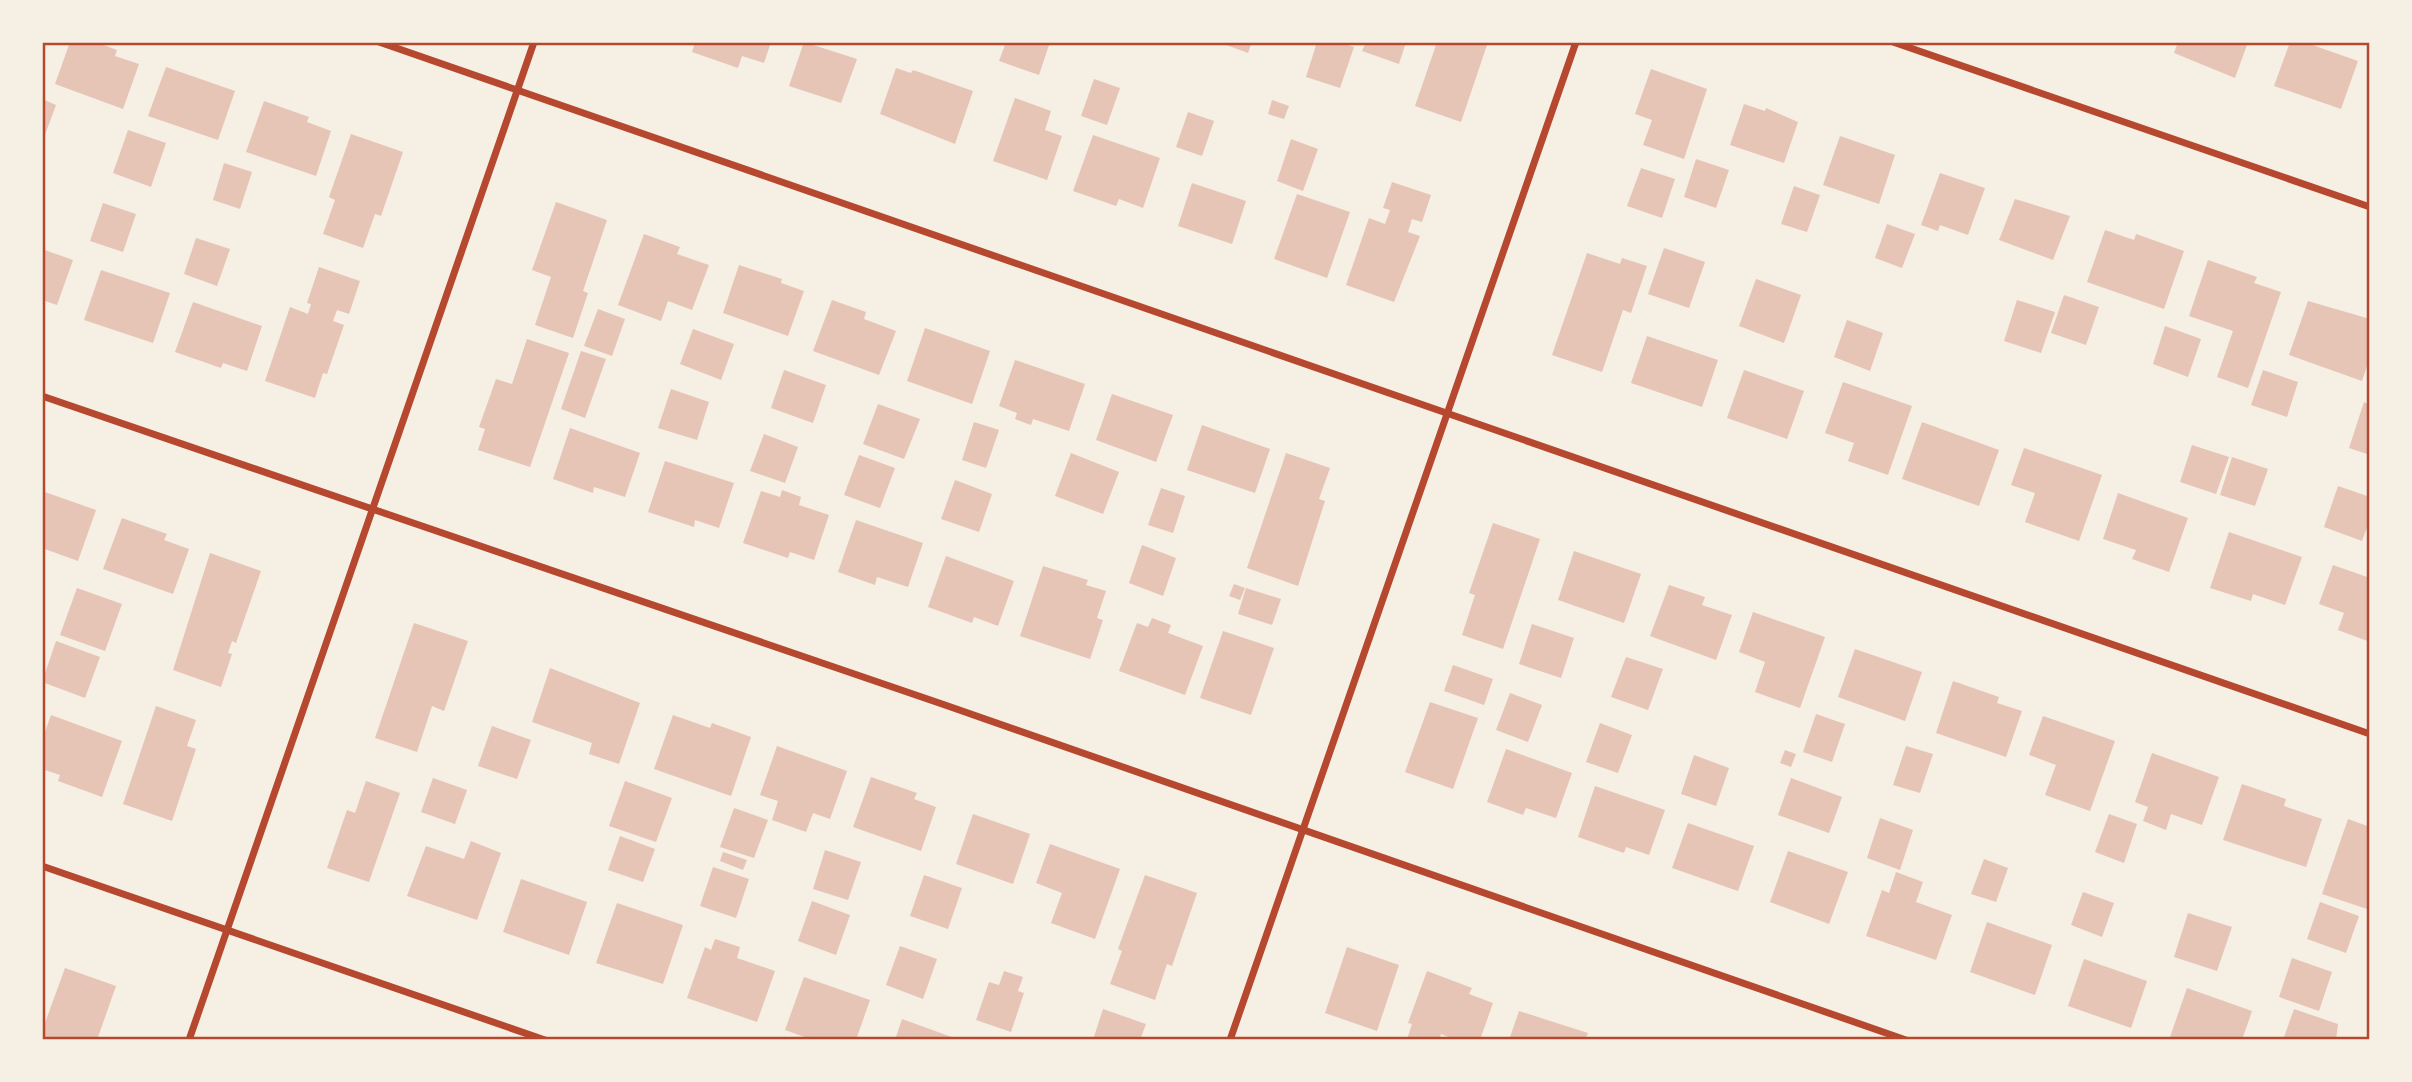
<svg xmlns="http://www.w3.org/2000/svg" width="2412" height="1082" viewBox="0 0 2412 1082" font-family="Commissioner,sans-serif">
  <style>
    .building { fill: #e6c5b7 }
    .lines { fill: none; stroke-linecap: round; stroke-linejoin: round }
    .minor { stroke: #b5482f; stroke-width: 7 }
    .neatline { fill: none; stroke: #b5482f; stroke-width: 2.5 }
  </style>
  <rect width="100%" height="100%" fill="#f6efe4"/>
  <g class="building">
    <path d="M70,42H96L117,50L115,56L139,64L123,109L55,84Z"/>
    <path d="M695,42H771L764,63L742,56L738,68L692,52Z"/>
    <path d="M804,42L857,59L841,103L789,86Z"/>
    <path d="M1006,42H1050L1039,75L999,61Z"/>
    <path d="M1218,42H1252L1248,53Z"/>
    <path d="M1317,42H1339L1354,47L1340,88L1306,77Z"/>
    <path d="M1366,42H1406L1399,64L1362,51Z"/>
    <path d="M1437,42H1488L1461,122L1415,106Z"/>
    <path d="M2178,42H2248L2235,78L2174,53Z"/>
    <path d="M2290,42H2304L2358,61L2341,109L2274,86Z"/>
    <path d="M166,67L235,91L218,140L148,116Z"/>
    <path d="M896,68L911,73L913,70L973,91L955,144L880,114Z"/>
    <path d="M1651,69L1707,89L1684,159L1643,145L1652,120L1635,114Z"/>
    <path d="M1094,79L1120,88L1107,125L1081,116Z"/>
    <path d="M1015,98L1051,111L1045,130L1062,136L1047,180L993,161Z"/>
    <path d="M42,99L56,105L42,143Z"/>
    <path d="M1272,100L1289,106L1284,119L1268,114Z"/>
    <path d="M264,101L309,117L307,122L331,131L316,176L246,152Z"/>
    <path d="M1744,104L1765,111L1766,108L1798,122L1784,163L1730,145Z"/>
    <path d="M1188,112L1214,121L1202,156L1176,147Z"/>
    <path d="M128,130L166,143L151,187L113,173Z"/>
    <path d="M351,134L403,152L381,216L375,214L363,248L323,234L335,200L329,197Z"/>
    <path d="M1093,135L1160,158L1143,208L1119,199L1116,206L1073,191Z"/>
    <path d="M1840,136L1895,155L1879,204L1823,185Z"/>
    <path d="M1291,139L1318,149L1303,191L1277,181Z"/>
    <path d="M1696,159L1729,170L1716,208L1684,197Z"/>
    <path d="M224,163L252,172L240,209L213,200Z"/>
    <path d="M1641,168L1675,179L1662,218L1627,206Z"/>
    <path d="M1940,173L1985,188L1968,235L1940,225L1938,231L1921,225Z"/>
    <path d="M1392,182L1431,195L1422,222L1412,219L1408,232L1420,236L1394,302L1346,285L1369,218L1385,224L1390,210L1383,208Z"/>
    <path d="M1192,183L1246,201L1232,244L1178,226Z"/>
    <path d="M1794,186L1820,195L1807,232L1781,224Z"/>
    <path d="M1297,194L1350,212L1327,278L1274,259Z"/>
    <path d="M2015,199L2070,216L2053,260L1999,240Z"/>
    <path d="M556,202L607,220L583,291L588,293L573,338L535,325L551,277L532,270Z"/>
    <path d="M103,203L136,214L123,252L90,241Z"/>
    <path d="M1887,224L1915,234L1902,268L1875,258Z"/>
    <path d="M2105,230L2134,240L2136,234L2184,251L2164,309L2087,282Z"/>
    <path d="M644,234L680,247L677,254L709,265L692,310L668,301L661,321L618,305Z"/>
    <path d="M196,238L230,249L217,286L184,274Z"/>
    <path d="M1664,248L1705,262L1689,308L1648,294Z"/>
    <path d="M42,249L73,260L57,305L42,300Z"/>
    <path d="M1587,253L1620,264L1622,258L1647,266L1631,313L1623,310L1602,372L1552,355Z"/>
    <path d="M2208,260L2257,277L2254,283L2281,292L2248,388L2217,377L2233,331L2189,316Z"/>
    <path d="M739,265L782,279L781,283L804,291L788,336L723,313Z"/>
    <path d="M319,267L360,281L349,314L337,310L333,321L344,325L327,374L323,373L315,398L265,381L290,307L308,314L311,304L307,303Z"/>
    <path d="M101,270L170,293L153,343L84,320Z"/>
    <path d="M1756,279L1801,295L1784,343L1739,326Z"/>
    <path d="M2064,295L2099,307L2086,345L2051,333Z"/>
    <path d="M832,300L866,312L864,319L896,331L879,375L813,351Z"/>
    <path d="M2017,300L2055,312L2041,353L2004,341Z"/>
    <path d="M2308,301L2370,319V357L2362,381L2289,355Z"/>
    <path d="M193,302L262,326L247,371L223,363L221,368L175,352Z"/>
    <path d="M598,309L625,319L612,356L584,346Z"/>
    <path d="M1847,320L1883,333L1870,371L1834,357Z"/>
    <path d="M2165,326L2201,339L2188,377L2153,364Z"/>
    <path d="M925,328L990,351L972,404L907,381Z"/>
    <path d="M693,329L734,344L721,380L680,364Z"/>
    <path d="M1647,336L1718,360L1702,407L1631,383Z"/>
    <path d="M527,339L569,353L530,467L478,450L485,429L479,427L496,379L512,384Z"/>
    <path d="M581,351L606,359L585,418L561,409Z"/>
    <path d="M1015,360L1085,384L1069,431L1033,419L1031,425L1015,419L1017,413L999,406Z"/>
    <path d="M784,370L826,385L813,423L771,408Z"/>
    <path d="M1744,370L1804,391L1787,439L1727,418Z"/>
    <path d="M2263,370L2298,382L2287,417L2251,405Z"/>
    <path d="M1843,382L1912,406L1888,475L1848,461L1854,443L1825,433Z"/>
    <path d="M671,389L709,402L697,440L658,428Z"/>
    <path d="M1112,394L1173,415L1156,462L1096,440Z"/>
    <path d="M2364,402L2370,405V455L2349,448Z"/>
    <path d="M878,404L920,419L904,459L863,444Z"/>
    <path d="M974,422L999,430L986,468L962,460Z"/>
    <path d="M1922,422L1999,450L1979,506L1902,479Z"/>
    <path d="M1202,425L1270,449L1255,493L1187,470Z"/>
    <path d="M570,428L640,453L625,497L594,487L593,493L553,479Z"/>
    <path d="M764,434L798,447L785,483L750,471Z"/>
    <path d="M2192,445L2229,457L2216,494L2180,482Z"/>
    <path d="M2024,448L2102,475L2079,541L2025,522L2035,493L2011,485Z"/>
    <path d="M1071,453L1119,472L1103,514L1055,496Z"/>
    <path d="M1286,453L1330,468L1319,499L1325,501L1298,586L1247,568Z"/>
    <path d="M859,455L895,468L880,508L844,495Z"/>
    <path d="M2232,457L2268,469L2255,506L2220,495Z"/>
    <path d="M665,461L734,483L719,528L695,520L694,527L648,512Z"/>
    <path d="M955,480L992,494L979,532L941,519Z"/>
    <path d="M2338,486L2370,497V519L2362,541L2324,527Z"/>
    <path d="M1161,488L1185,496L1173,533L1148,525Z"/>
    <path d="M782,490L801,497L799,505L829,515L814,560L790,552L788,558L743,543L761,491L780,497Z"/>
    <path d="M42,491L96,510L78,561L42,548Z"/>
    <path d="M2118,493L2188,518L2169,572L2132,559L2136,550L2103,539Z"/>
    <path d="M122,518L167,534L164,540L189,549L173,594L103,569Z"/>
    <path d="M856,520L923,543L908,587L877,577L875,585L838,572Z"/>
    <path d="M1493,523L1540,539L1503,649L1462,635L1475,595L1469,593Z"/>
    <path d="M2229,532L2302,557L2285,605L2253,594L2251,601L2210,588Z"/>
    <path d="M1142,545L1176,558L1163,596L1129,583Z"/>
    <path d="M1574,551L1641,574L1624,623L1558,600Z"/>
    <path d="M210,553L261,571L236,643L232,641L228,653L232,654L221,687L173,670Z"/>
    <path d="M946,556L1014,581L998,626L974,617L972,623L928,607Z"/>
    <path d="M2333,565L2370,578V642L2338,630L2344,613L2319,604Z"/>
    <path d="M1043,566L1088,580L1086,585L1106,591L1097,618L1103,620L1090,659L1020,636Z"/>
    <path d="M1234,584L1245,588L1240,600L1229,596Z"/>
    <path d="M1669,585L1705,597L1702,605L1732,615L1716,660L1650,636Z"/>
    <path d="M77,588L122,604L105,651L60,635Z"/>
    <path d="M1246,588L1281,599L1272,625L1238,614Z"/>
    <path d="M1753,612L1825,637L1800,708L1755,692L1765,662L1739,652Z"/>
    <path d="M1152,618L1171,625L1168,633L1203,646L1185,695L1119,671L1137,623L1148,627Z"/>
    <path d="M414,623L468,641L444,711L432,706L417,752L375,738Z"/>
    <path d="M1532,624L1574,638L1561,678L1519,664Z"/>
    <path d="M1223,631L1274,648L1251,715L1200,698Z"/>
    <path d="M56,641L100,657L85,698L42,682Z"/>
    <path d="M1855,649L1922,672L1905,721L1838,697Z"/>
    <path d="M1626,657L1663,669L1648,710L1611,697Z"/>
    <path d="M1453,665L1493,679L1484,705L1444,691Z"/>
    <path d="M550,668L640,703L619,764L589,754L592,743L532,722Z"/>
    <path d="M1953,681L1999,697L1997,703L2022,711L2006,757L1936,733Z"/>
    <path d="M1510,693L1542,705L1528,742L1496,730Z"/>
    <path d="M1430,702L1478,718L1453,789L1405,772Z"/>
    <path d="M156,706L196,720L187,746L196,749L172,821L123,804Z"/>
    <path d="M1816,714L1845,724L1832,762L1803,752Z"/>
    <path d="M51,715L122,741L102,797L58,781L60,775L42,769V740Z"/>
    <path d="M673,715L710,728L712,723L751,737L731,796L654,769Z"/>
    <path d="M2043,716L2115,741L2090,811L2045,795L2056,765L2029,755Z"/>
    <path d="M1600,723L1632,735L1618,773L1586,762Z"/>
    <path d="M492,726L531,740L517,779L478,766Z"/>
    <path d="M777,746L847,771L830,819L813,813L806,832L772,820L778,801L760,795Z"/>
    <path d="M1906,746L1933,754L1920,793L1893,785Z"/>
    <path d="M1506,749L1572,773L1556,818L1526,808L1523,815L1487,802Z"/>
    <path d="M1785,750L1796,754L1791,767L1780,763Z"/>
    <path d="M2152,753L2219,777L2202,825L2171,814L2166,830L2143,821L2148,807L2135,802Z"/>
    <path d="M1694,755L1729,768L1716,806L1681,794Z"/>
    <path d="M871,777L917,793L914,799L936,807L921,851L853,827Z"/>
    <path d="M433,778L467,790L455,824L421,812Z"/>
    <path d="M1791,778L1842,797L1829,833L1778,815Z"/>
    <path d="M366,781L400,793L369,882L327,868L347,810L355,813Z"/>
    <path d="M625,781L672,798L656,842L609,826Z"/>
    <path d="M2242,784L2286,799L2284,806L2322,819L2306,867L2223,840Z"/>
    <path d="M1595,786L1665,810L1649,855L1626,847L1624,853L1578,837Z"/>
    <path d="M734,808L768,820L754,858L720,847Z"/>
    <path d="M973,814L1030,834L1013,884L956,864Z"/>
    <path d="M2109,814L2137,824L2124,863L2095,852Z"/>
    <path d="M1880,818L1913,830L1900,870L1867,858Z"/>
    <path d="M2348,819L2370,827V910L2322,894Z"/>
    <path d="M1688,823L1754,846L1738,891L1672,868Z"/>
    <path d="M620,836L655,849L643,882L608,870Z"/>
    <path d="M471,841L501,853L477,920L407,896L426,846L464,859Z"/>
    <path d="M1050,844L1120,869L1095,939L1051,923L1062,893L1036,883Z"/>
    <path d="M825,850L861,862L848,900L813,889Z"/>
    <path d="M1788,851L1848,872L1829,924L1770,902Z"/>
    <path d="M723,852L747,860L743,870L720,861Z"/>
    <path d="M1984,859L2008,868L1996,902L1971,894Z"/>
    <path d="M713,867L749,879L736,918L700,906Z"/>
    <path d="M1896,872L1923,882L1916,902L1952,915L1936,960L1866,936L1882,890L1889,893Z"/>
    <path d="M924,875L962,888L948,929L910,916Z"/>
    <path d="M1145,875L1197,893L1172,966L1167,964L1155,1000L1110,984L1122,951L1118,949Z"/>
    <path d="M521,879L587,902L569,955L503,932Z"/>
    <path d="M2083,892L2114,903L2102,937L2071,925Z"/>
    <path d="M812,901L850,915L836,955L798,941Z"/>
    <path d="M2320,902L2359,916L2346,953L2307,939Z"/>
    <path d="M617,903L683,925L663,984L596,963Z"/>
    <path d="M2188,913L2232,927L2217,971L2174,957Z"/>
    <path d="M1987,922L2052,945L2035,995L1970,972Z"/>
    <path d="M715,939L740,947L737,958L775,971L757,1022L687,998L705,947L711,950Z"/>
    <path d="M900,946L937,959L923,999L886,985Z"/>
    <path d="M1347,947L1399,965L1377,1031L1325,1013Z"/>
    <path d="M2292,958L2332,972L2319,1011L2279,997Z"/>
    <path d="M2084,959L2147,981L2131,1028L2068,1006Z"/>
    <path d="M65,968L116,986L97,1040H42V1031Z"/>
    <path d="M1004,971L1023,977L1018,991L1024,993L1011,1032L976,1020L989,982L999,985Z"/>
    <path d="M1427,971L1472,988L1469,994L1493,1003L1480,1040H1456L1441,1034L1439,1040L1407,1039L1412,1024L1408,1023Z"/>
    <path d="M804,977L870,1000L856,1040H813L785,1030Z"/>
    <path d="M2187,988L2252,1011L2242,1040H2169Z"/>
    <path d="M1103,1009L1146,1024L1140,1040H1093Z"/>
    <path d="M2294,1009L2338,1024L2336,1040H2283Z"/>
    <path d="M1519,1011L1588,1033L1585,1040H1509Z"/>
    <path d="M902,1019L960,1040H895Z"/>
  </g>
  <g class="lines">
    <g class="minor">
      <path d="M379,42L2370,734"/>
      <path d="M1893,42L2370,207"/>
      <path d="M42,396L945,705L1906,1040"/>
      <path d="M42,866L545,1040"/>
      <path d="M189,1040L534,42"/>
      <path d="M1230,1040L1576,42"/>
    </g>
  </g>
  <rect width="2412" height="1082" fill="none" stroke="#f6efe4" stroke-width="88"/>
  <rect x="44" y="44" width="2324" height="994" class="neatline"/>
</svg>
